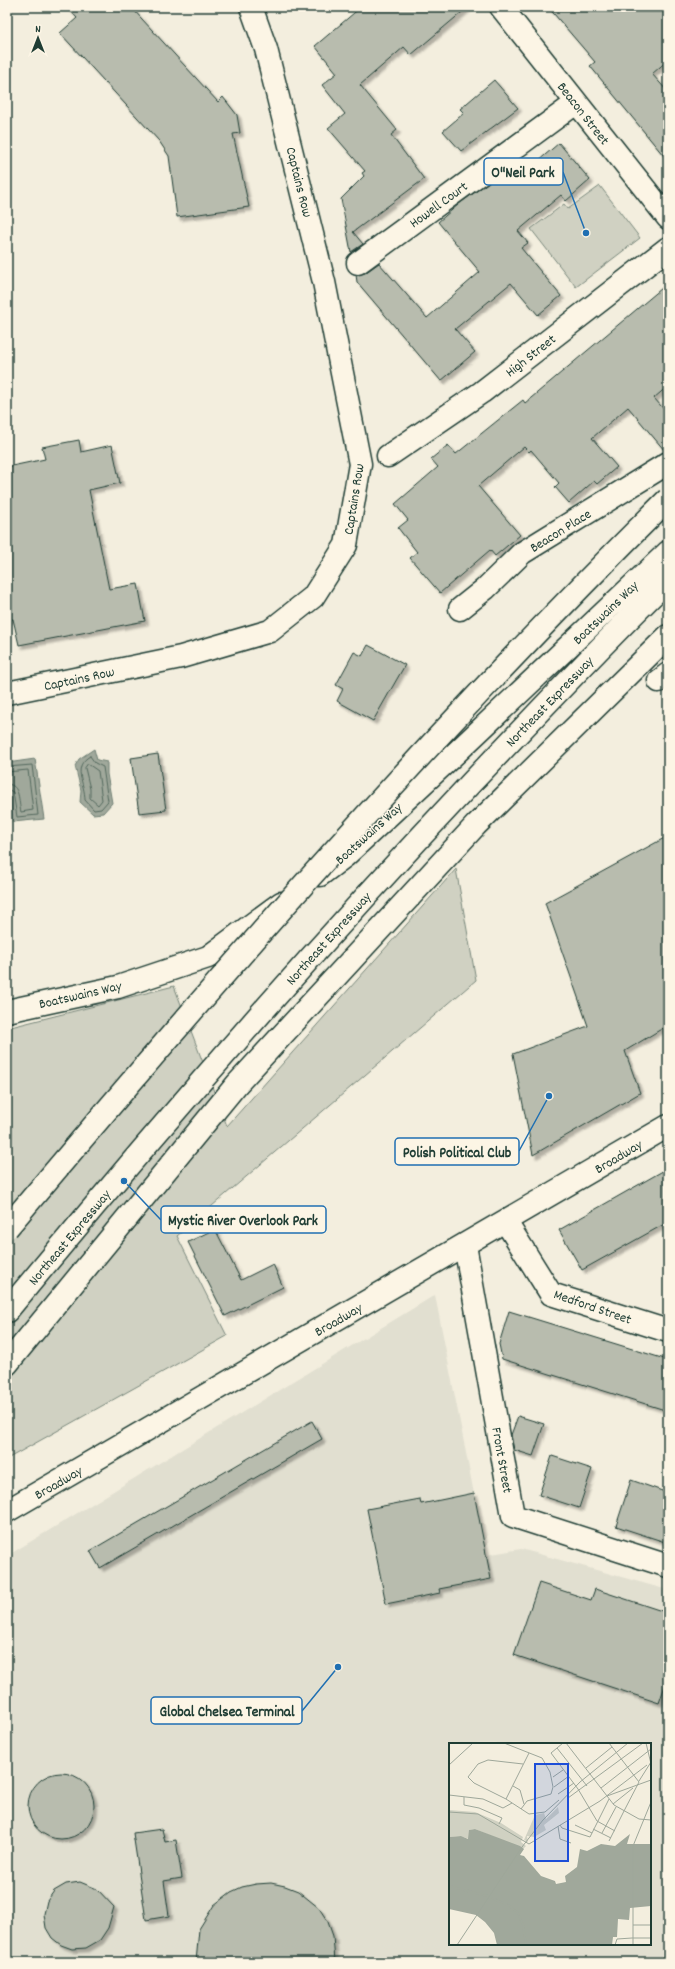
<svg xmlns="http://www.w3.org/2000/svg" width="675" height="1969" viewBox="0 0 675 1969" font-family="Dekko,sans-serif">
  <style>
    .built { fill: #e1dfd0; fill-rule: evenodd }
    .green { fill: #d0d1c2; stroke: #78877b }
    .water { fill: #a0a89b; stroke: #6c7d72 }
    .lines { fill: none; stroke-linecap: round; stroke-linejoin: round }
    .shore { stroke: #53685d; stroke-width: 1 }
    .building { fill: #b8bcae; stroke: #1f3d34; filter: url(#shadow) }
    .minor-casing { stroke: #1f3d34; stroke-width: 25 }
    .motorway-casing { stroke: #1f3d34; stroke-width: 25 }
    .minor { stroke: #fcf5e5; stroke-width: 22 }
    .motorway { stroke: #fcf5e5; stroke-width: 22 }
    .motorway-bridge-casing { stroke: #1f3d34; stroke-width: 25; stroke-linecap: butt }
    .motorway-bridge { stroke: #fcf5e5; stroke-width: 22 }
    .labels { text-anchor: middle; stroke-width: 3; stroke-linejoin: round; paint-order: stroke }
    .street-label { font-size: 14px; fill: #1f3d34; stroke: #fcf5e5 }
    .inset-river { fill: none; stroke: #a0a89b; stroke-width: 2 }
    .inset-road { fill: none; stroke: #9ea79a; stroke-width: 1 }
    .view { fill: #1d4ed8; fill-opacity: 0.15; stroke: #1d4ed8; stroke-width: 2 }
    .inset-edge { fill: none; stroke: #1f3d34; stroke-width: 2 }
    .leader { fill: none; stroke: #1f6fb2; stroke-width: 1.5 }
    .callout-dot { fill: #1f6fb2; stroke: #fcf5e5; stroke-width: 1.5 }
    .callout { fill: #fcf5e5; stroke: #1f6fb2; stroke-width: 1.5 }
    .callout-label { font-size: 15px; text-anchor: middle; font-weight: bold; fill: #1f3d34 }
  </style>
  <defs>
    <filter id="shadow"><feDropShadow dx="3.5" dy="3.5" stdDeviation="1" flood-color="#0004"/></filter>
  </defs>
  <rect width="100%" height="100%" fill="#f3eede"/>
  <filter id="ink" filterUnits="userSpaceOnUse"><feTurbulence type="fractalNoise" baseFrequency=".025" numOctaves="2"/><feDisplacementMap in="SourceGraphic" scale="8" xChannelSelector="R" yChannelSelector="G"/><feConvolveMatrix kernelMatrix="1 2 1 2 8 2 1 2 1" color-interpolation-filters="sRGB"/></filter>
  <g filter="url(#ink)">
    <path class="built" d="M435,1295L486,1555L521,1549L668,1590V1962H7V1556ZM450,1744H650V1944H450Z"/>
    <g class="green">
      <path d="M600,186L640,238L576,287L531,229L564,204L568,209Z"/>
      <path d="M456,869L476,980L177,1236L227,1336L7,1459V1028L174,986L227,1126Z"/>
    </g>
    <g class="water">
      <path d="M94,749L97,760L107,762V774L112,803L103,813L93,814L80,802L81,790L75,766L79,759Z"/>
      <path d="M35,759L44,819L13,822L7,780V763Z"/>
    </g>
    <g class="lines">
      <g class="shore">
        <path d="M90,756L95,763L103,767L108,801L101,809L94,810L85,800C85,782 71,767 90,756Z"/>
        <path d="M88,764L98,771L102,800L98,805L90,798V789L85,768Z"/>
        <path d="M7,767L32,765L38,815L17,817L13,792L7,789"/>
        <path d="M7,772L28,770L33,810L21,812C18,801 21,785 7,784"/>
      </g>
    </g>
    <g class="building">
      <path d="M67,7H131L218,102L223,97L237,115L240,133L233,134L249,207L177,217L169,156L159,141L60,33L77,18Z"/>
      <path d="M361,7H468L411,55L404,47L360,85L397,130L391,135L424,179L353,232L363,244L351,252L341,199L364,176L362,173L365,171L328,128L345,114L322,85L337,73L315,46Z"/>
      <path d="M548,7H668V60L652,74L668,92V161L590,66L595,62Z"/>
      <path d="M494,80L518,108L461,151L443,131L464,113L460,109Z"/>
      <path d="M559,143L590,180L566,201L561,195L518,231L528,243L521,248L561,296L538,315L511,283L455,329L475,352L441,381L357,282L356,275L365,273L379,263L427,318L480,272L438,222L459,204L515,163L524,173Z"/>
      <path d="M668,283V386L654,398L668,414V451H665L628,407L592,438L617,467L597,484L594,481L569,503L555,487L559,483L531,450L529,452L524,447L478,486L520,535L495,556L490,550L440,593L410,558L417,552L398,528L408,520L395,504L438,467L431,459L448,445L456,454L523,400L525,403Z"/>
      <path d="M79,440L81,452L112,445L120,483L89,490L109,589L138,584L145,621L19,645L13,619L7,620V467L45,459L42,447Z"/>
      <path d="M368,645L405,665L373,721L337,701L343,689L336,685L354,652L362,656Z"/>
      <path d="M158,754L166,810L139,813L131,758Z"/>
      <path d="M668,836V1025L625,1051L640,1093L533,1155L513,1054L588,1026L545,903Z"/>
      <path d="M668,1168V1222L582,1270L559,1230Z"/>
      <path d="M215,1229L241,1280L273,1264L283,1287L225,1316L188,1242Z"/>
      <path d="M509,1311L668,1360V1411L502,1359L499,1344Z"/>
      <path d="M518,1416L544,1424L533,1456L514,1450L511,1435Z"/>
      <path d="M312,1421L322,1439L100,1568L90,1551Z"/>
      <path d="M552,1456L592,1469L579,1508L539,1495Z"/>
      <path d="M631,1480L668,1493V1543L616,1526Z"/>
      <path d="M474,1493L491,1579L439,1589L440,1593L386,1604L367,1509L420,1499L421,1504Z"/>
      <path d="M539,1583L591,1600L595,1589L668,1613V1677L659,1703L514,1655Z"/>
      <circle cx="61" cy="1806" r="33"/>
      <path d="M162,1829L165,1842L176,1840L182,1878L164,1881L169,1916L146,1920L133,1833Z"/>
      <path d="M80,1882L97,1889L114,1907L108,1928L100,1940L86,1948L72,1949L61,1945L52,1938L46,1928L44,1914L47,1901L54,1891L66,1884Z"/>
      <path d="M271,1883L285,1886L298,1891L319,1908L328,1922L333,1936L335,1962H196L199,1929L214,1905L231,1892L242,1887L256,1884Z"/>
    </g>
    <g class="lines">
      <g class="minor-casing">
        <g id="minor">
          <path d="M501,7L668,218"/>
          <path d="M358,263L576,103"/>
          <path d="M388,456L482,392L668,248"/>
          <path d="M460,609L485,589L522,553L668,463"/>
          <path d="M659,681L668,674"/>
          <path d="M7,693L181,657L270,631L313,597L346,545L360,464L324,282L266,49L251,7"/>
          <path d="M320,875L345,856L459,750L668,552"/>
          <path d="M7,1011L118,987L208,957L281,903"/>
          <path d="M506,1222L551,1294L668,1331"/>
          <path d="M465,1245L513,1516L668,1566"/>
          <path d="M7,1511L668,1126"/>
        </g>
      </g>
      <g class="motorway-casing">
        <g id="motorway">
          <path d="M7,1311C156,1130 310,954 471,783C536,715 600,646 668,580"/>
          <path d="M7,1364L237,1084L476,825L668,636"/>
        </g>
      </g>
      <use href="#minor" class="minor"/>
      <use href="#motorway" class="motorway"/>
      <g class="motorway-bridge-casing">
        <path id="motorway-bridge" d="M7,1228C218,977 435,730 668,499"/>
      </g>
      <use href="#motorway-bridge" class="motorway-bridge"/>
    </g>
  </g>
  <g class="labels">
    <g class="street-label">
      <text transform="translate(584 113) rotate(52)" y="5">Beacon Street</text>
      <text transform="translate(300 182) rotate(76)" y="5">Captains Row</text>
      <text transform="translate(438 204) rotate(-36)" y="5">Howell Court</text>
      <text transform="translate(530 355) rotate(-38)" y="5">High Street</text>
      <text transform="translate(353 499) rotate(-81)" y="5">Captains Row</text>
      <text transform="translate(560 530) rotate(-32)" y="5">Beacon Place</text>
      <text transform="translate(605 612) rotate(-44)" y="5">Boatswains Way</text>
      <text transform="translate(79 678) rotate(-12)" y="5">Captains Row</text>
      <text transform="translate(549 701) rotate(-46)" y="5">Northeast Expressway</text>
      <text transform="translate(368 833) rotate(-42)" y="5">Boatswains Way</text>
      <text transform="translate(328 938) rotate(-48)" y="5">Northeast Expressway</text>
      <text transform="translate(80 994) rotate(-13)" y="5">Boatswains Way</text>
      <text transform="translate(618 1156) rotate(-31)" y="5">Broadway</text>
      <text transform="translate(69 1237) rotate(-50)" y="5">Northeast Expressway</text>
      <text transform="translate(593 1306) rotate(19)" y="5">Medford Street</text>
      <text transform="translate(338 1319) rotate(-30)" y="5">Broadway</text>
      <text transform="translate(503 1460) rotate(80)" y="5">Front Street</text>
      <text transform="translate(58 1482) rotate(-30)" y="5">Broadway</text>
    </g>
  </g>
  <g transform="translate(449 1743)">
    <rect width="202" height="202" fill="#f3eede"/>
    <path d="M109,64L110,70L95,82L97,87L85,94L78,93L79,99L75,97L86,72L95,70L97,76ZM0,67L26,69L52,80L74,94L72,99L77,103L74,106L26,86L20,87V96L11,93L0,94Z" fill="#d0d1c2"/>
    <path d="M26,86L71,103L75,106L71,112L75,113L92,133L106,138L107,141L117,139L116,133L128,124L131,106L138,108L152,101L166,103L181,91L178,101H202V163L181,165L180,177L169,176L168,194H164L163,202H48L45,190L36,179L27,172L0,166V94L12,93L19,96L20,87Z" fill="#a0a89b"/>
    <path class="inset-river" d="M0,143L38,153M43,155L61,163L69,170L74,182L77,202"/>
    <path class="inset-road" d="M55,0L93,15L101,29L104,44L102,51L78,58L72,66M114,0L102,10L129,46L148,78L166,88M117,0L165,62L190,76L202,77M160,0L190,39L175,68M197,0L202,21M108,5L138,43M74,21L39,17L29,21L19,34L25,40L57,56L80,71L96,69L110,57M0,22L24,0M137,25L163,4M104,34L114,27M190,38L202,19M64,43L71,47L75,61M105,44L120,33M152,45L202,6M109,51L125,40M0,52L34,56L54,65L63,60M158,53L202,37M15,54V62L30,65L53,75L50,81M119,55L194,0M57,56L80,10M164,61L184,45M0,69L29,71L80,101L151,58L198,22M111,82L113,85L141,94L160,56M126,82L143,90M109,83L111,96L122,100M144,86L162,95M153,90L167,64M160,98L175,68M184,182H202M183,195H202M8,202L73,104L94,77L131,39L179,0M166,202L168,196L183,195M184,202V103L202,59"/>
    <path class="view" d="M86,21H119V118H86Z"/>
    <rect width="202" height="202" class="inset-edge"/>
  </g>
  <path class="leader" d="M586 233L563 172M549 1096L519 1151M124 1181L161 1220M338 1667L302 1711"/>
  <g class="callout-dot">
    <circle cx="586" cy="233" r="4"/>
    <circle cx="549" cy="1096" r="4"/>
    <circle cx="124" cy="1181" r="4"/>
    <circle cx="338" cy="1667" r="4"/>
  </g>
  <g class="callout">
    <rect x="484" y="158" width="79" height="27" rx="4"/>
    <rect x="395" y="1138" width="124" height="27" rx="4"/>
    <rect x="161" y="1206" width="165" height="27" rx="4"/>
    <rect x="151" y="1697" width="151" height="27" rx="4"/>
  </g>
  <g class="callout-label">
    <text x="523" y="177">O"Neil Park</text>
    <text x="457" y="1157">Polish Political Club</text>
    <text x="243" y="1225">Mystic River Overlook Park</text>
    <text x="227" y="1716">Global Chelsea Terminal</text>
  </g>
  <rect width="675" height="1969" fill="none" stroke="#fcf5e5" stroke-width="24"/>
  <rect x="12" y="12" width="651" height="1945" fill="none" stroke="#1f3d34" stroke-width="1.5" filter="url(#ink)"/>
  <g transform="translate(38 38)" stroke="#fcf5e5" stroke-width="3" paint-order="stroke">
  <path d="M0-3L7 15L0 10L-7 15Z" fill="#1f3d34"/>
  <text y="-6" font-size="11" font-weight="bold" text-anchor="middle" fill="#1f3d34">N</text>
  </g>
</svg>
